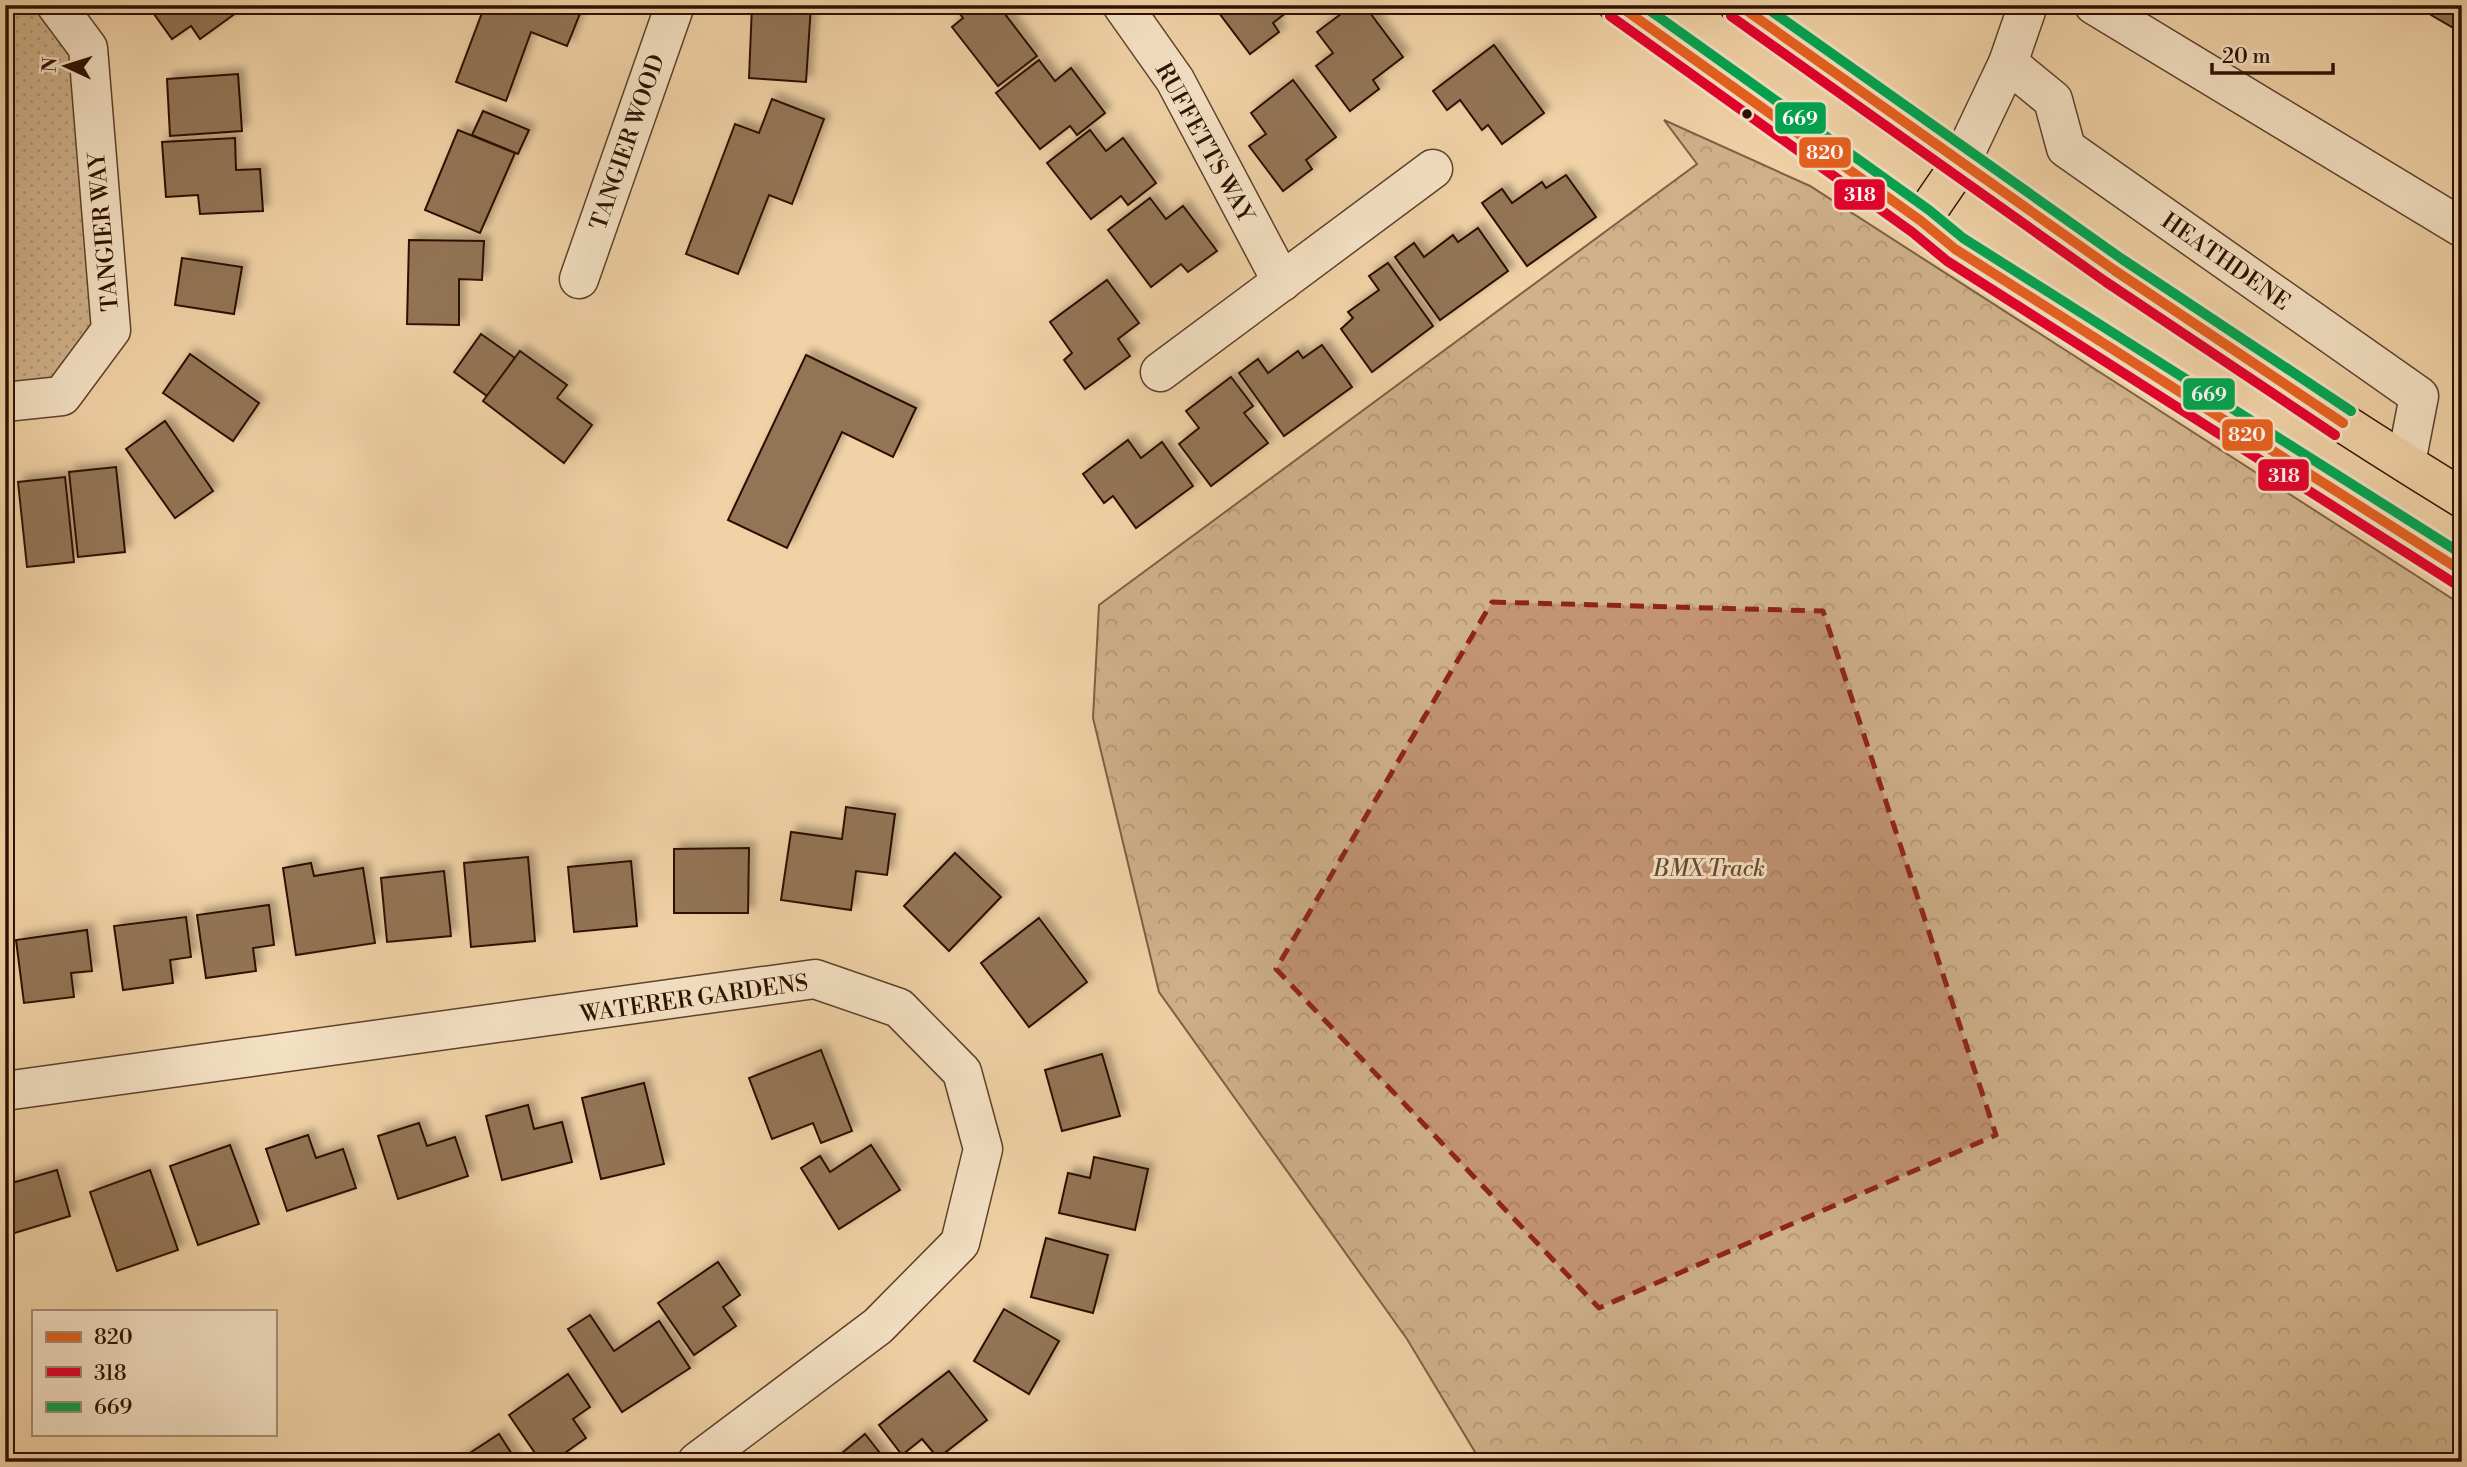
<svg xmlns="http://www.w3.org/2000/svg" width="2467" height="1467" viewBox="0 0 2467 1467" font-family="'Libre Bodoni',serif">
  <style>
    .green { fill: url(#green-dots); stroke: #7e6046; stroke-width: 2 }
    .forest { fill: url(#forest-crowns); stroke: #7e6046; stroke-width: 2 }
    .building { fill: #927557; stroke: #2d1002; stroke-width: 2; filter: url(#shadow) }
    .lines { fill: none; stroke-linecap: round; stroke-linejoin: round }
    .minor-casing { stroke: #5e402b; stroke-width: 41 }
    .highway-casing { stroke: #2d1002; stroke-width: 41 }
    .minor { stroke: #f5e2c5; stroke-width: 38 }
    .highway { stroke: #f0d2a6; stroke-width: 38 }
    .bus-1-casing { stroke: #f5e2c5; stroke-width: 16 }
    .bus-2-casing { stroke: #f5e2c5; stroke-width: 16 }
    .bus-3-casing { stroke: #f5e2c5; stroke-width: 16 }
    .bus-1 { stroke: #e86120; stroke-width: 10 }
    .bus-2 { stroke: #e4002b; stroke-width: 10 }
    .bus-3 { stroke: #00a651; stroke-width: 10 }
    .marked { fill: #8f2418; fill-opacity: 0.2; stroke: #8f2418; stroke-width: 5; stroke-dasharray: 14 9; stroke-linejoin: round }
    .bus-dot { fill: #2d1002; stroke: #f5e2c5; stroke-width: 2.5 }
    .labels { text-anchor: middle; stroke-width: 6; stroke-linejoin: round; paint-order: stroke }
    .street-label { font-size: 23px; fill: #2d1002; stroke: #f5e2c5 }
    .park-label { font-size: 23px; font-style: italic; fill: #664832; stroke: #f5e2c5 }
    .line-badge { stroke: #f5e2c5; stroke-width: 2.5 }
    .badge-label { font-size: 19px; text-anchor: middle; font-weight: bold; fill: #fff }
  </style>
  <defs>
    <pattern id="green-dots" width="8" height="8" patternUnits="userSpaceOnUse" patternTransform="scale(1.75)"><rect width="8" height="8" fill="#cfb18a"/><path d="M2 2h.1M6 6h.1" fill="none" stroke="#b29775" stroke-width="1.8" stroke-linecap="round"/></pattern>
    <pattern id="forest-crowns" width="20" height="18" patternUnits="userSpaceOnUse" patternTransform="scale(1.75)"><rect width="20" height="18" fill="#cfb18a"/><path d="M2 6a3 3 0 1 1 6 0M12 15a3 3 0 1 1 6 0" fill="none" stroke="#b29775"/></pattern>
    <filter id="shadow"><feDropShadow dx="6" dy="-6" stdDeviation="3.5" flood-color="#0004"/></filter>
  </defs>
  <rect width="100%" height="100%" fill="#f0d2a6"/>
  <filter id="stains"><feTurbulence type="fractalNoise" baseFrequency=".00286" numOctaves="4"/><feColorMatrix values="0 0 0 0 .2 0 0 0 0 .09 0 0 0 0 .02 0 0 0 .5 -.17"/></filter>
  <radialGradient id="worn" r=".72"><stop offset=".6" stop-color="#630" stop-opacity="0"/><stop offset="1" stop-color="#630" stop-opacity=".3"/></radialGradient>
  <path class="green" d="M5,5H56L88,48L111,330L62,396L5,402Z"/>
  <path class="forest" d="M1664,120L1810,186L2462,605V1462H1481L1407,1339L1159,992L1093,718L1099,605L1697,164Z"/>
  <g class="building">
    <path d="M151,5H247L200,39L191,26L172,39L149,7Z"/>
    <path d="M485,5H566L581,11L567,46L531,32L506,101L456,82Z"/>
    <path d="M752,5H811L806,82L749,78Z"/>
    <path d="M953,5H998L1037,56L998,86L952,27L963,18Z"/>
    <path d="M1222,5H1296L1273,23L1279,32L1250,54L1216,9Z"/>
    <path d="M1353,5H1364L1403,57L1373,80L1379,89L1350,111L1316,66L1333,53L1317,32Z"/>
    <path d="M2437,5H2462V33L2431,15Z"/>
    <path d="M1494,45L1544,113L1502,144L1488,125L1482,130L1460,100L1447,110L1433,91Z"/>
    <path d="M1039,60L1055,81L1071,68L1105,113L1077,135L1070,126L1040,149L996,93Z"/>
    <path d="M238,74L242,131L170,136L167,79Z"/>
    <path d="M1293,80L1336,137L1306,160L1312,169L1283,191L1249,146L1266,134L1251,113Z"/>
    <path d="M772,99L824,119L792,204L769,195L738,274L686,254L735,124L759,133Z"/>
    <path d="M483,111L529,130L518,154L472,135Z"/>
    <path d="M458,130L515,153L480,233L425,210Z"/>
    <path d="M1090,130L1106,151L1123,138L1156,183L1128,205L1121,196L1091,219L1047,163Z"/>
    <path d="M235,138L236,170L260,169L263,211L200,214L198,195L166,197L162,142Z"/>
    <path d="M1566,175L1596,217L1527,266L1482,203L1502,189L1512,203L1542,182L1546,188Z"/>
    <path d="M1150,198L1166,219L1183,206L1217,251L1188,272L1181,264L1151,287L1108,230Z"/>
    <path d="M1478,228L1508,271L1440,320L1395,257L1414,243L1424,257L1453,235L1458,242Z"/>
    <path d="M409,240L484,241L482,280L459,279V325L407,324Z"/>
    <path d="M182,258L242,267L234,314L175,305Z"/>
    <path d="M1388,263L1433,326L1372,372L1341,329L1353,318L1348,312L1379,290L1369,276Z"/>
    <path d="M1107,280L1139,323L1118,339L1130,356L1085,389L1064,360L1072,353L1050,322Z"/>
    <path d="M481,334L515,358L487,396L454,372Z"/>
    <path d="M1322,345L1352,387L1284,436L1239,373L1258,359L1268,373L1298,351L1303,358Z"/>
    <path d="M520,351L567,385L557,398L592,425L564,463L483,401Z"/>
    <path d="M190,354L259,403L233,441L163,393Z"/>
    <path d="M806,355L916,408L893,457L842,432L787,548L728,520Z"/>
    <path d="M1231,377L1253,406L1244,413L1268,443L1211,486L1179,444L1199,428L1186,411Z"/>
    <path d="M165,421L213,491L175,518L126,449Z"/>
    <path d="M1128,440L1141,458L1162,442L1193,486L1136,528L1113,496L1104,503L1083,474Z"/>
    <path d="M116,467L125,552L78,557L69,472Z"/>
    <path d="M65,477L74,562L27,567L18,482Z"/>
    <path d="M846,807L895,814L887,875L856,871L851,910L781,900L791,832L842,839Z"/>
    <path d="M749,848L748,913H674V849Z"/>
    <path d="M955,853L1001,897L949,951L904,906Z"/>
    <path d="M528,857L535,941L471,947L464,863Z"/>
    <path d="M631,861L637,926L574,932L568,867Z"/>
    <path d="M311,863L314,876L363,868L375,943L296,955L283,868Z"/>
    <path d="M444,871L451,936L387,942L381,878Z"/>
    <path d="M269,905L274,945L253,948L256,971L206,978L197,915Z"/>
    <path d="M186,917L191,957L170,960L173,983L123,990L114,926Z"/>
    <path d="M1039,918L1087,982L1029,1027L981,963Z"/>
    <path d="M87,930L92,971L71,973L74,997L24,1003L16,940Z"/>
    <path d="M821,1050L852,1131L821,1143L813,1123L772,1139L749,1078Z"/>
    <path d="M1102,1054L1120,1116L1062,1131L1045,1070Z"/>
    <path d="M644,1083L664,1164L601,1179L582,1098Z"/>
    <path d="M528,1105L534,1129L562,1122L572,1162L502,1180L486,1116Z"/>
    <path d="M419,1123L427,1146L455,1137L468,1176L398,1199L378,1136Z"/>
    <path d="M308,1135L316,1158L343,1149L356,1188L287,1211L266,1149Z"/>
    <path d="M230,1145L259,1224L198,1245L170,1166Z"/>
    <path d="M871,1145L900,1190L839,1229L801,1168L820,1156L830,1172Z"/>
    <path d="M1094,1157L1148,1169L1135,1230L1059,1213L1068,1173L1090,1178Z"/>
    <path d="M57,1170L70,1216L5,1236V1185Z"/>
    <path d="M150,1170L178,1250L117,1271L90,1192Z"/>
    <path d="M1046,1238L1108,1255L1093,1313L1031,1297Z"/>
    <path d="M718,1262L740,1295L723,1307L736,1326L694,1355L658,1303Z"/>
    <path d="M1004,1309L1059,1341L1029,1394L974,1361Z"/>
    <path d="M590,1315L614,1351L659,1321L690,1368L622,1412L568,1329Z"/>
    <path d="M949,1371L987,1420L938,1458L922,1439L902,1455L879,1425Z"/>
    <path d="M568,1374L590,1407L573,1419L586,1438L552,1462H541L509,1415Z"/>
    <path d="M499,1434L517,1462H456Z"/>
    <path d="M865,1434L887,1462H831Z"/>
  </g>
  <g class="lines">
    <g class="minor-casing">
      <g id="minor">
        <path d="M1122,5L1175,80L1282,282"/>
        <path d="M2094,5L2461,227"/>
        <path d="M2008,63L2053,100L2066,148L2419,396L2406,463"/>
        <path d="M1960,164L2008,63L2028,5"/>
        <path d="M579,279L675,5"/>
        <path d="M1160,372L1433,169"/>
        <path d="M5,402L62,396L111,330L88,48L56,5"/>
        <path d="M5,1091L815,979L899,1008L962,1072L983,1149L960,1243L878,1326L697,1462"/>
      </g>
    </g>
    <g class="highway-casing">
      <g id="highway">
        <path d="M1618,5L1921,221L1955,249L2462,571"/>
        <path d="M1739,5C1976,175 2213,345 2462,498"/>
        <path d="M1921,221L1960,164"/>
      </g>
    </g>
    <use href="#minor" class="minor"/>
    <use href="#highway" class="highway"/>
    <g class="bus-1-casing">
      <g id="bus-1">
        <path d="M1618,5L1921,221L1955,249L2462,571"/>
        <path d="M1739,5L2114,270L2343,423"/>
      </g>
    </g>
    <g class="bus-2-casing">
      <g id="bus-2">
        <path d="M1610,16L1912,232L1947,261L2454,583"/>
        <path d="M1731,16L2106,282L2335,435"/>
      </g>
    </g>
    <g class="bus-3-casing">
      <g id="bus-3">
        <path d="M1642,5L1929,210L1963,238L2462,554"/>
        <path d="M1763,5L2122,259L2351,411"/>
      </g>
    </g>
    <use href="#bus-1" class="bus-1"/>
    <use href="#bus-2" class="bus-2"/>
    <use href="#bus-3" class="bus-3"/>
  </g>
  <path class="marked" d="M1492,602L1823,611L1996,1135L1599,1308L1276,969Z"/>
  <circle class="bus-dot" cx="1747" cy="114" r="6"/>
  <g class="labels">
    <g class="street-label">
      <text transform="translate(627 142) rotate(-71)" y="8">TANGIER WOOD</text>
      <text transform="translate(1205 142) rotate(61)" y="8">RUFFETTS WAY</text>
      <text transform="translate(103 232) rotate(-95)" y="8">TANGIER WAY</text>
      <text transform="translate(2226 261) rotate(35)" y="8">HEATHDENE</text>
      <text transform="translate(694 998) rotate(-8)" y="8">WATERER GARDENS</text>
    </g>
    <g class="park-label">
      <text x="1709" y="876">BMX Track</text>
    </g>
  </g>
  <g class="line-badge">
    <rect x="1774" y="101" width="53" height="34" rx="7" fill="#00a651"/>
    <rect x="1798" y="136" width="54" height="33" rx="7" fill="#e86120"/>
    <rect x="1833" y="178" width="53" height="33" rx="7" fill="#e4002b"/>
    <rect x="2182" y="377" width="54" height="34" rx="7" fill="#00a651"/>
    <rect x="2221" y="418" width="53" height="34" rx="7" fill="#e86120"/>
    <rect x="2257" y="458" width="53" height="34" rx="7" fill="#e4002b"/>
  </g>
  <g class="badge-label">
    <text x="1800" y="125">669</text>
    <text x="1825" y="159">820</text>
    <text x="1860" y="201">318</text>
    <text x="2209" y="401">669</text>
    <text x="2247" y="441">820</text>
    <text x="2284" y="482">318</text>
  </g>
  <rect width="2467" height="1467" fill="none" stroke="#f0d2a6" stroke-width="28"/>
  <rect x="7" y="7" width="2453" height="1453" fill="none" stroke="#2d1002" stroke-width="3.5"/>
  <rect x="14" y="14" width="2439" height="1439" fill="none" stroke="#2d1002" stroke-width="2"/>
  <rect x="32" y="1310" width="245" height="126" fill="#f5e2c5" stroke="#a58e77" stroke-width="2"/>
  <rect x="46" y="1332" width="35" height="10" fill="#e86120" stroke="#a58e77" stroke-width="2"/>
  <text x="94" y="1344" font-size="21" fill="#2d1002">820</text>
  <rect x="46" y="1367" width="35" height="10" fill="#e4002b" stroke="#a58e77" stroke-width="2"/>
  <text x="94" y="1380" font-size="21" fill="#2d1002">318</text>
  <rect x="46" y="1402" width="35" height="10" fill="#00a651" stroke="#a58e77" stroke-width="2"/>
  <text x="94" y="1414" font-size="21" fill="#2d1002">669</text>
  <g transform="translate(66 66) rotate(274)" stroke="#f5e2c5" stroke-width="5" paint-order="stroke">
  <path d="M0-5L12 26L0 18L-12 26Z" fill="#2d1002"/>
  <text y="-10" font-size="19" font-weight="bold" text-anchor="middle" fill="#2d1002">N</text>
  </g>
  <path d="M2212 63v10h121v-10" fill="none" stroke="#2d1002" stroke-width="3.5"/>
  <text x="2222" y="63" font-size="21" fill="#2d1002" stroke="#f5e2c5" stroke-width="5" paint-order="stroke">20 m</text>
  <rect width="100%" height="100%" filter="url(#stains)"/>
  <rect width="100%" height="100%" fill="url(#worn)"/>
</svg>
